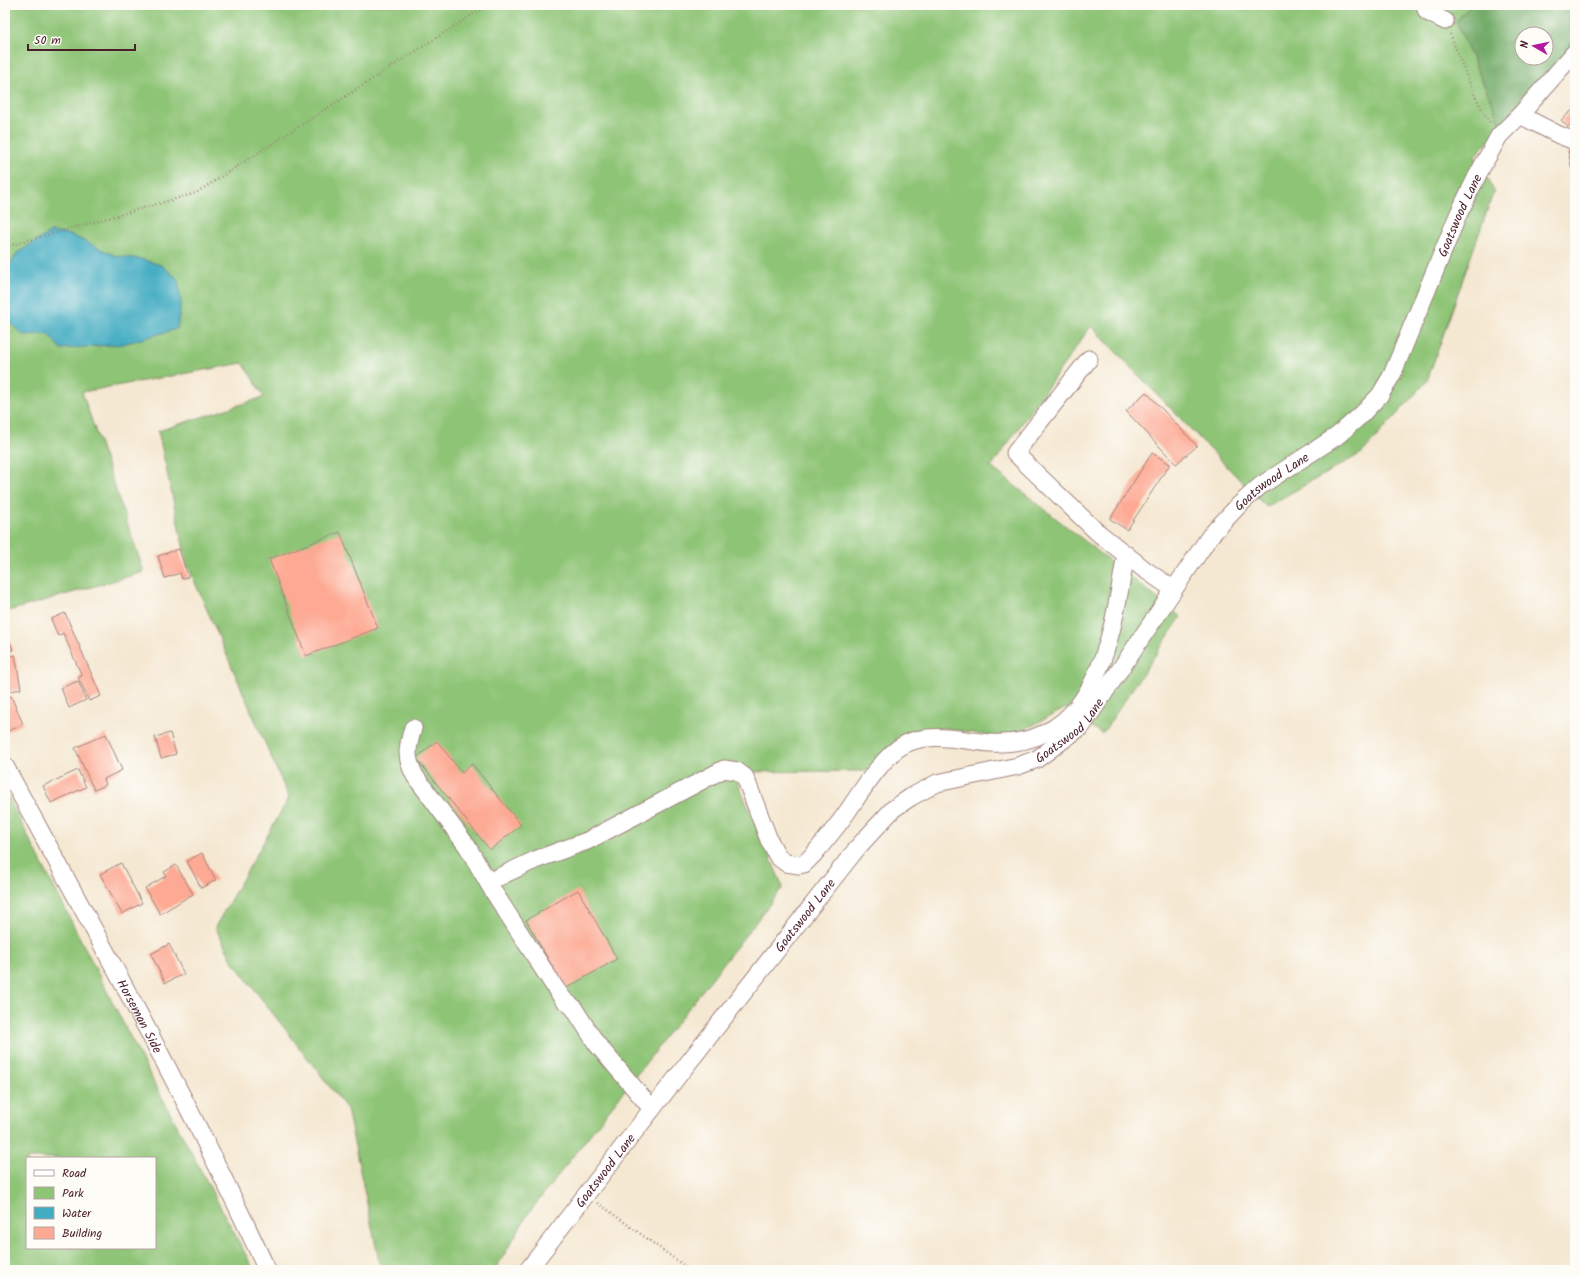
<svg xmlns="http://www.w3.org/2000/svg" width="1580" height="1275" viewBox="0 0 1580 1275" font-family="Kalam,sans-serif">
  <style>
    .green { fill: #8ec476; stroke: #6c7250; fill-rule: evenodd }
    .forest { fill: #72aa67; stroke: #5e6449; fill-rule: evenodd }
    .water { fill: #42acc2; stroke: #466676 }
    .building { fill: #fda993 }
    .lines { fill: none; stroke-linecap: round; stroke-linejoin: round }
    .minor-casing { stroke: #a0847e; stroke-width: 19 }
    .path { stroke: #a0847e; stroke-width: 2.5; stroke-dasharray: 1 3; stroke-linecap: butt }
    .minor { stroke: #fff; stroke-width: 17 }
    .labels { text-anchor: middle; stroke-width: 3; stroke-linejoin: round; paint-order: stroke }
    .street-label { font-size: 13px; fill: #4a1f2b; stroke: #fdfcf7 }
  </style>
  <rect width="100%" height="100%" fill="#fdfcf7"/>
  <filter id="ink" filterUnits="userSpaceOnUse"><feTurbulence type="fractalNoise" baseFrequency=".025" numOctaves="2"/><feDisplacementMap in="SourceGraphic" scale="8" xChannelSelector="R" yChannelSelector="G"/><feConvolveMatrix kernelMatrix="1 2 1 2 8 2 1 2 1" color-interpolation-filters="sRGB"/></filter>
  <filter id="wash" filterUnits="userSpaceOnUse"><feTurbulence type="fractalNoise" baseFrequency=".012" numOctaves="4" result="noise"/><feDisplacementMap in="SourceGraphic" scale="16" xChannelSelector="R" yChannelSelector="G"/><feGaussianBlur stdDeviation="0.9" result="paint"/><feColorMatrix in="noise" values="0 0 0 0 0 0 0 0 0 0 0 0 0 0 0 0 0 1.4 0 .05"/><feComposite in="paint" operator="in"/></filter>
  <g filter="url(#wash)">
    <rect width="100%" height="100%" fill="#f5e8d2"/>
    <g class="green">
      <path d="M5,5H1471L1456,21L1502,126L1475,156L1494,191L1427,381L1362,453L1266,507L1091,326L991,467L1181,617L1102,734L1066,708L1006,739L944,728L904,733L866,771L733,772L783,887L528,1214L495,1270H381L347,1109L233,962L215,927L289,798L187,564L158,431L264,397L243,363L82,392L144,572L5,612Z"/>
      <path d="M5,791L142,1060L254,1270H5ZM27,1158H155V1248H27Z"/>
    </g>
    <path class="forest" d="M1471,5H1575V42L1502,126L1456,21ZM1522,34H1546V58H1522Z"/>
    <path class="water" d="M51,232L71,235L116,256L141,259L161,265L178,279L181,302L177,329L123,344L61,349L48,334L23,335L8,321L5,312V273L17,253Z"/>
    <g id="blocks">
      <g class="building">
        <path d="M1575,108V128L1571,124L1568,127L1561,120Z"/>
        <path d="M1575,150V169L1572,170L1568,151Z"/>
        <path d="M1146,392L1197,446L1176,464L1126,411Z"/>
        <path d="M1152,453L1170,464L1127,530L1110,519Z"/>
        <path d="M340,532L378,628L306,656L269,559Z"/>
        <path d="M179,549L188,577L182,579L180,573L165,578L158,556Z"/>
        <path d="M65,613L101,696L89,701L78,677L82,676L63,633L58,636L51,619Z"/>
        <path d="M7,634L13,650L5,653V635Z"/>
        <path d="M15,655L21,689L5,692V657Z"/>
        <path d="M78,681L86,700L69,708L61,688Z"/>
        <path d="M11,696L23,724L6,732L5,699Z"/>
        <path d="M170,733L176,754L161,758L155,737Z"/>
        <path d="M106,734L122,770L104,779L106,785L94,790L75,748Z"/>
        <path d="M437,741L462,773L472,764L521,825L490,850L416,758Z"/>
        <path d="M78,770L86,787L51,803L43,786Z"/>
        <path d="M202,853L216,880L201,888L187,861Z"/>
        <path d="M121,863L142,903L122,914L100,874Z"/>
        <path d="M176,865L193,894L160,914L145,888L166,876L164,872Z"/>
        <path d="M578,890L617,959L565,989L526,920Z"/>
        <path d="M169,944L184,974L165,983L151,954Z"/>
      </g>
    </g>
  </g>
  <g filter="url(#ink)">
    <use href="#blocks" fill-opacity="0" stroke="#a0847e" stroke-width="1"/>
    <g class="lines">
      <g class="minor-casing">
        <g id="minor">
          <path d="M1425,5L1427,12L1445,21"/>
          <path d="M1520,115L1559,135L1575,141"/>
          <path d="M1089,359L1015,453L1096,531L1144,569L1173,589"/>
          <path d="M413,728C407,748 405,757 415,776L467,846L493,891L556,989L564,1000L573,1007L596,1043L652,1109"/>
          <path id="s1" d="M5,766C95,932 188,1098 267,1270"/>
          <path d="M488,882L535,860L587,841L724,769L737,771L745,777L769,840L778,857L786,863L799,865L804,864L813,855C824,842 835,829 845,815C859,795 883,755 905,744C930,731 964,741 991,743C1099,748 1112,634 1126,554"/>
          <path id="s2" d="M528,1270L652,1109L858,847L893,809L911,797L937,783L1018,766L1037,759L1082,726L1210,536L1238,506L1260,486L1337,436L1360,416L1380,395L1392,375L1458,215L1478,174L1499,136L1520,115L1575,52"/>
        </g>
      </g>
      <g class="path">
        <path d="M1450,34C1462,63 1474,100 1491,124"/>
        <path d="M5,247L196,193L487,5"/>
        <path d="M598,1203L690,1270"/>
      </g>
      <use href="#minor" class="minor"/>
    </g>
  </g>
  <g class="labels">
    <g class="street-label">
      <text dy="5" stroke="none"><textPath href="#s2" startOffset="1446">Goatswood Lane</textPath></text>
      <text dy="5" stroke="none"><textPath href="#s2" startOffset="1110">Goatswood Lane</textPath></text>
      <text dy="5" stroke="none"><textPath href="#s2" startOffset="786">Goatswood Lane</textPath></text>
      <text dy="5" stroke="none"><textPath href="#s2" startOffset="450">Goatswood Lane</textPath></text>
      <text dy="5" stroke="none"><textPath href="#s1" startOffset="284">Horseman Side</textPath></text>
      <text dy="5" stroke="none"><textPath href="#s2" startOffset="126">Goatswood Lane</textPath></text>
    </g>
  </g>
  <rect width="1580" height="1275" fill="none" stroke="#fdfcf7" stroke-width="20"/>
  <rect x="26" y="1157" width="130" height="92" fill="#fdfcf7" stroke="#b5a4a5"/>
  <rect x="34" y="1170" width="20" height="6" fill="#ffffff" stroke="#b5a4a5"/>
  <text x="62" y="1177" font-size="12" fill="#4a1f2b">Road</text>
  <rect x="34" y="1187" width="20" height="12" fill="#8ec476" stroke="#b5a4a5"/>
  <text x="62" y="1197" font-size="12" fill="#4a1f2b">Park</text>
  <rect x="34" y="1207" width="20" height="12" fill="#42acc2" stroke="#b5a4a5"/>
  <text x="62" y="1217" font-size="12" fill="#4a1f2b">Water</text>
  <rect x="34" y="1227" width="20" height="12" fill="#fda993" stroke="#b5a4a5"/>
  <text x="62" y="1237" font-size="12" fill="#4a1f2b">Building</text>
  <g transform="translate(1534 46) rotate(279)"><circle r="19" fill="#fdfcf7" stroke="#b5a4a5"/>
  <path d="M0-3L7 15L0 10L-7 15Z" fill="#b5179e"/>
  <text y="-6" font-size="11" font-weight="bold" text-anchor="middle" fill="#4a1f2b">N</text>
  </g>
  <path d="M28 44v6h107v-6" fill="none" stroke="#4a1f2b" stroke-width="2"/>
  <text x="34" y="44" font-size="12" fill="#4a1f2b" stroke="#fdfcf7" stroke-width="3" paint-order="stroke">50 m</text>
</svg>
